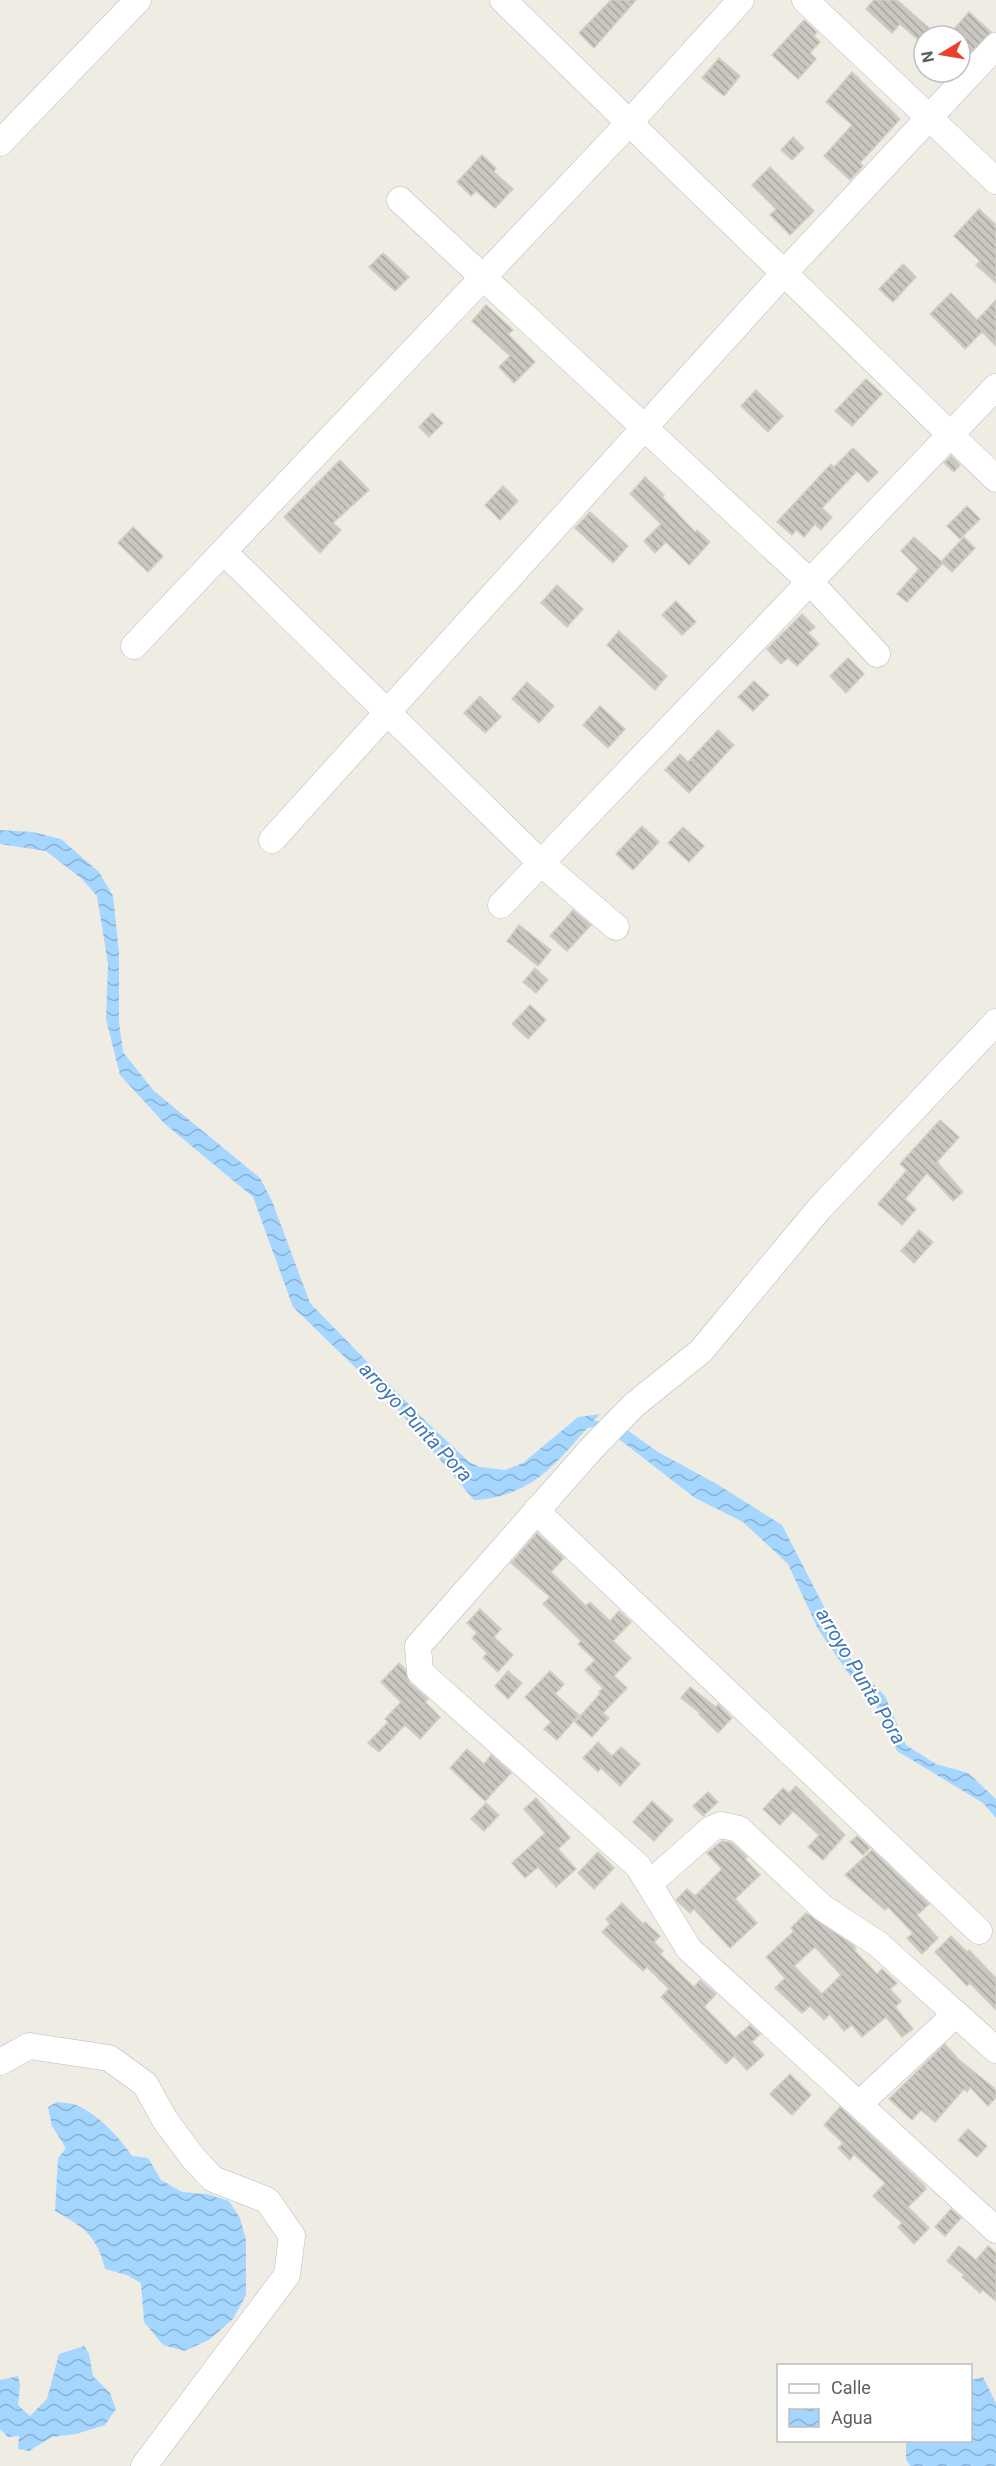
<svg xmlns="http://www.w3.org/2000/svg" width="996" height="2466" viewBox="0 0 996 2466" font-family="Roboto,sans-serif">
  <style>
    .water { fill: url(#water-waves) }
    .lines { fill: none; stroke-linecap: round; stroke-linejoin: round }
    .stream { stroke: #a4d6ff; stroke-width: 5 }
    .building { fill: url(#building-back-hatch); stroke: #d3cec2; stroke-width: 1.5; fill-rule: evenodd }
    .minor-casing { stroke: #b6babe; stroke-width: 27 }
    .minor { stroke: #fff; stroke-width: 26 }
    .labels { text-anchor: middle; stroke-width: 4.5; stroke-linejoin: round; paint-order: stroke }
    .water-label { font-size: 20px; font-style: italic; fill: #4076b2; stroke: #fff }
  </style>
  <defs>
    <pattern id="water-waves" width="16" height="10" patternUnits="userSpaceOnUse" patternTransform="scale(1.5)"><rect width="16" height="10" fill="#a4d6ff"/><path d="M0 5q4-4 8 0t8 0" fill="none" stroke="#89b1d2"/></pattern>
    <pattern id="building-back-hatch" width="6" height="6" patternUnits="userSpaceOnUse" patternTransform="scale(1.5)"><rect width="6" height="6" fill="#cac7c1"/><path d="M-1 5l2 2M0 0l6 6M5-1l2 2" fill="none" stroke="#a7a5a0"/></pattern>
  </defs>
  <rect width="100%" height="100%" fill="#efece4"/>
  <g class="water">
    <path d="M0,830L33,832L61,839L99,872L113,896L119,953V1022L123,1052L154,1091L260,1178L272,1201L310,1303L416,1412L469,1462L480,1467L505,1470L523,1463L578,1417L600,1414C560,1456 539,1496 474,1500L395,1406L293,1307L253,1197L165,1124L120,1075L106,1019L108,964L97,896L82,879L46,851L0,844Z"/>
    <path d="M623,1427L658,1452L715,1483L782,1525L854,1665L885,1696L906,1745L936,1764L968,1773L996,1799V1818L983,1803L897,1751L876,1706L851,1677L818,1629L788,1564L743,1522L695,1498L615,1436Z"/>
    <path d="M57,2102C63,2103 71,2103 76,2105C98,2114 120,2138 132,2156L148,2158L161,2180L182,2192L207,2194L229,2201L240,2218L246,2240V2295L233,2319L209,2340L184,2351L163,2345L144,2322L141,2283L127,2275L105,2269C97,2236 84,2227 55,2211L58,2158L66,2148L52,2126L48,2107Z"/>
    <path d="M84,2346L89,2354L93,2376L110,2393L116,2409L105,2425L76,2434L52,2437L29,2451L18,2449L19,2436L8,2437L0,2429V2380L18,2376L20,2385L18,2405L30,2416L47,2399L59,2354Z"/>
    <path d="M983,2377L996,2403V2466H910L906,2459V2441L970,2440L971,2380Z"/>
  </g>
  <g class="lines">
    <path class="stream" d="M584,1427L596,1423L603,1426"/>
  </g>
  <g class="building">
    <path d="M611,0H636L594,48L579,33Z"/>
    <path d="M874,0H897L938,36H924V45L900,24L892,33L866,9Z"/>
    <path d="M969,12L991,32L967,56L960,50V36H948Z"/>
    <path d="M804,20L817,32L814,36L820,42L810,53L816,59L798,79L772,55Z"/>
    <path d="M719,58L740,76L724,96L702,78Z"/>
    <path d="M852,72L900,119L860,163L863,166L850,180L824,156L852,125L826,102Z"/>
    <path d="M793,137L804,148L792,160L781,150Z"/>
    <path d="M482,155L496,168L494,172L513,189L495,208L476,191L471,196L457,182Z"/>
    <path d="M770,167L814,211L790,235L770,215L776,209L752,185Z"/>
    <path d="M979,209L996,225V283L976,265L980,261L954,236Z"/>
    <path d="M383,253L409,277L395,291L369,267Z"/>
    <path d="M903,264L916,277L893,302L879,289Z"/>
    <path d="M951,293L977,320L996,300V346L982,332L965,349L930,314Z"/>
    <path d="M486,305L513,330L508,334L535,362L514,383L499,367L510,356L472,321Z"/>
    <path d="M866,379L882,394L852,426L835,411Z"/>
    <path d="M756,390L783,416L768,432L741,406Z"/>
    <path d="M432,413L443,423L429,437L419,427Z"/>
    <path d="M853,448L878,472L868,482L857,471L822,508L832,517L821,530L815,524L804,537L796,530L792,535L777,522L831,464L834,467Z"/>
    <path d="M951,456L960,465L954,472L944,463Z"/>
    <path d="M340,460L369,490L333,523L341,530L320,553L284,517Z"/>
    <path d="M645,477L664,495L662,497L695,532L697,530L710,542L689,565L666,542L655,553L644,541L661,524L630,494Z"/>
    <path d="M503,486L518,501L500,520L485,505Z"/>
    <path d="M967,506L980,519L960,539L947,526Z"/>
    <path d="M590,512L628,546L613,563L575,528Z"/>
    <path d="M133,527L163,556L148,572L118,543Z"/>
    <path d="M914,537L943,563L907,602L897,594L919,569L901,551Z"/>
    <path d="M964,537L975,548L952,572L941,562Z"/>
    <path d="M557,585L583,609L567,627L541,603Z"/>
    <path d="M676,601L696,622L682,635L662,615Z"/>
    <path d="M802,614L815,627L808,633L819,644L797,666L788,658L781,664L767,649Z"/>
    <path d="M619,631L667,676L655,690L607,645Z"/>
    <path d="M848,658L864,674L846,693L830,676Z"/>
    <path d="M754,681L769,695L753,711L738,697Z"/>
    <path d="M527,682L554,706L539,723L512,699Z"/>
    <path d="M480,696L501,717L485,733L464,713Z"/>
    <path d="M600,706L625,729L608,748L583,725Z"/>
    <path d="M718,730L734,745L689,793L665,770L680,754L688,762Z"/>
    <path d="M642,826L659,842L633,870L616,854Z"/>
    <path d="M683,827L704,846L689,862L668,843Z"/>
    <path d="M573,910L591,925L567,951L550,936Z"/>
    <path d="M519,925L551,950L538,966L507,941Z"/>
    <path d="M535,968L548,980L536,993L523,982Z"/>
    <path d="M530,1005L546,1020L528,1039L512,1024Z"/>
    <path d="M940,1120L959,1137L937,1162L963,1192L953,1201L927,1173L905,1199L916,1209L902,1225L878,1204L907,1170L900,1164Z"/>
    <path d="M919,1230L933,1242L914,1263L901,1251Z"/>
    <path d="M537,1533L564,1558L551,1572L586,1606L590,1602L610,1621L619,1611L631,1622L613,1641L631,1658L614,1676L627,1688L603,1713L609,1718L592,1737L575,1722L600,1694L599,1692L603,1688L585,1670L595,1660L578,1644L581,1641L543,1604L550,1597L511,1563Z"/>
    <path d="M480,1609L501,1629L494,1637L513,1655L498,1672L483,1658L487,1653L472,1638L477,1633L467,1623Z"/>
    <path d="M399,1663L405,1669L410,1683L428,1699L425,1702L440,1717L420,1739L405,1725L379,1752L368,1743L388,1722L385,1719L401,1702L381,1682Z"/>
    <path d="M508,1671L522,1683L508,1699L495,1686Z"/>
    <path d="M550,1671L564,1684L555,1694L579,1715L557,1740L544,1729L551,1722L525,1697Z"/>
    <path d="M690,1687L716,1707L718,1704L732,1718L718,1733L699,1714L700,1713L681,1698Z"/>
    <path d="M598,1742L612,1756L621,1747L640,1764L620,1786L601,1768L598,1772L583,1758Z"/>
    <path d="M467,1749L484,1764L491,1755L511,1773L485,1801L450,1768Z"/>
    <path d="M796,1786L845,1835L823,1860L808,1847L819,1835L793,1811L780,1825L763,1809L783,1788L789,1793Z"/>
    <path d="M708,1792L718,1802L703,1816L693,1806Z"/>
    <path d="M536,1798L570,1838L558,1849L576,1869L556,1887L538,1867L525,1878L512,1863L545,1833L524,1809Z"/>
    <path d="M652,1801L673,1820L654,1841L633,1822Z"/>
    <path d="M486,1803L499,1815L484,1831L471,1819Z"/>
    <path d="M857,1836L870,1848L863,1855L850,1842Z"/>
    <path d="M722,1841L732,1843L747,1857L745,1859L760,1875L735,1899L757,1923L730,1948L694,1909L690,1913L676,1900L687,1889L695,1896L722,1869L707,1853Z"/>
    <path d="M872,1850L929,1904L917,1915L938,1938L922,1954L907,1938L913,1933L888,1907L885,1910L845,1875Z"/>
    <path d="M598,1852L614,1868L594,1889L578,1873Z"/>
    <path d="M622,1903L643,1924L645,1922L660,1936L654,1942L663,1951L660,1954L694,1987L700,1980L716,1994L704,2007L735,2038L750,2025L760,2034L752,2042L764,2055L747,2070L734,2056L726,2064L661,1997L669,1989L647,1967L643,1971L602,1932L610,1924L606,1919Z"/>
    <path d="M806,1913L853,1945L856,1949L854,1950L877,1974L882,1969L897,1983L890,1989L901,2001L895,2007L913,2029L902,2037L886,2017L862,2037L852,2025L844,2031L830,2014L824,2020L810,2006L802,2013L775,1988L785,1978L766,1957L794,1931L791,1928ZM815,1947L841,1975L822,1994L794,1966Z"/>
    <path d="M951,1936L967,1952L969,1950L996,1978V2010L970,1983L967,1986L935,1952Z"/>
    <path d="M945,2044L958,2059L993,2087L996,2090V2098L988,2106L970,2087L967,2092L964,2089L935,2122L921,2110L912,2120L889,2099Z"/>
    <path d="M790,2074L811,2095L792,2115L770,2094Z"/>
    <path d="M840,2107L924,2185L926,2189L908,2207L929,2228L914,2244L898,2227L902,2223L873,2196L885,2183L854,2154L850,2160L838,2148L843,2143L824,2125Z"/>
    <path d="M968,2129L987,2146L977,2157L958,2140Z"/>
    <path d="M951,2209L961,2218L945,2236L935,2227Z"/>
    <path d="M959,2246L976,2260L988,2246L996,2253V2301L983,2290L980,2293L962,2277L964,2275L947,2261Z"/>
  </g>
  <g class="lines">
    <g class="minor-casing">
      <g id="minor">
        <path d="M503,0L996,479"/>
        <path d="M805,0L996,181"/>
        <path d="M0,143L138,0"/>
        <path d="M400,200L810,582L877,654"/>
        <path d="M224,552L541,863L616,927"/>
        <path d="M134,646L629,123L741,0"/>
        <path d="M272,840L784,273L996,46"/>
        <path d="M501,905L996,387"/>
        <path d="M996,1022L819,1209L701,1351L634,1405L592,1448L418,1646L420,1672L638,1866L689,1949L996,2230"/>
        <path d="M536,1511L979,1931"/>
        <path d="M649,1884L711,1829L721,1825L739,1829L823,1908L878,1944L996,2050"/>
        <path d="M0,2062L29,2046L109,2058L145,2084L165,2120L194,2159L213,2179L267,2200L292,2236L287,2275L144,2466"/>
        <path d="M859,2104L956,2014"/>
      </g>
    </g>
    <use href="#minor" class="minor"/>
  </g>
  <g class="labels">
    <g class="water-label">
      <text transform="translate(416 1422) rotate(47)" y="7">arroyo Punta Pora</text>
      <text transform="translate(861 1676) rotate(59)" y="7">arroyo Punta Pora</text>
    </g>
  </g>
  <rect x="777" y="2364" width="195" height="78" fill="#ffffff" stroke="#bebfc1" stroke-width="1.5"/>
  <rect x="789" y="2384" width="30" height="9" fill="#ffffff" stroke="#bebfc1" stroke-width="1.5"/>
  <text x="831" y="2394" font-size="18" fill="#5c6065">Calle</text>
  <rect x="789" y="2409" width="30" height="18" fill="url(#water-waves)" stroke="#bebfc1" stroke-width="1.5"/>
  <text x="831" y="2424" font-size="18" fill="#5c6065">Agua</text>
  <g transform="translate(942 54) rotate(259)"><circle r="28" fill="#ffffff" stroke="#bebfc1" stroke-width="1.5"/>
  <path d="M0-4.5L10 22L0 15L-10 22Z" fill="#ea402f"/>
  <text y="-9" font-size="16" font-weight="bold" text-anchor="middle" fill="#5c6065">N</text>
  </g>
</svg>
